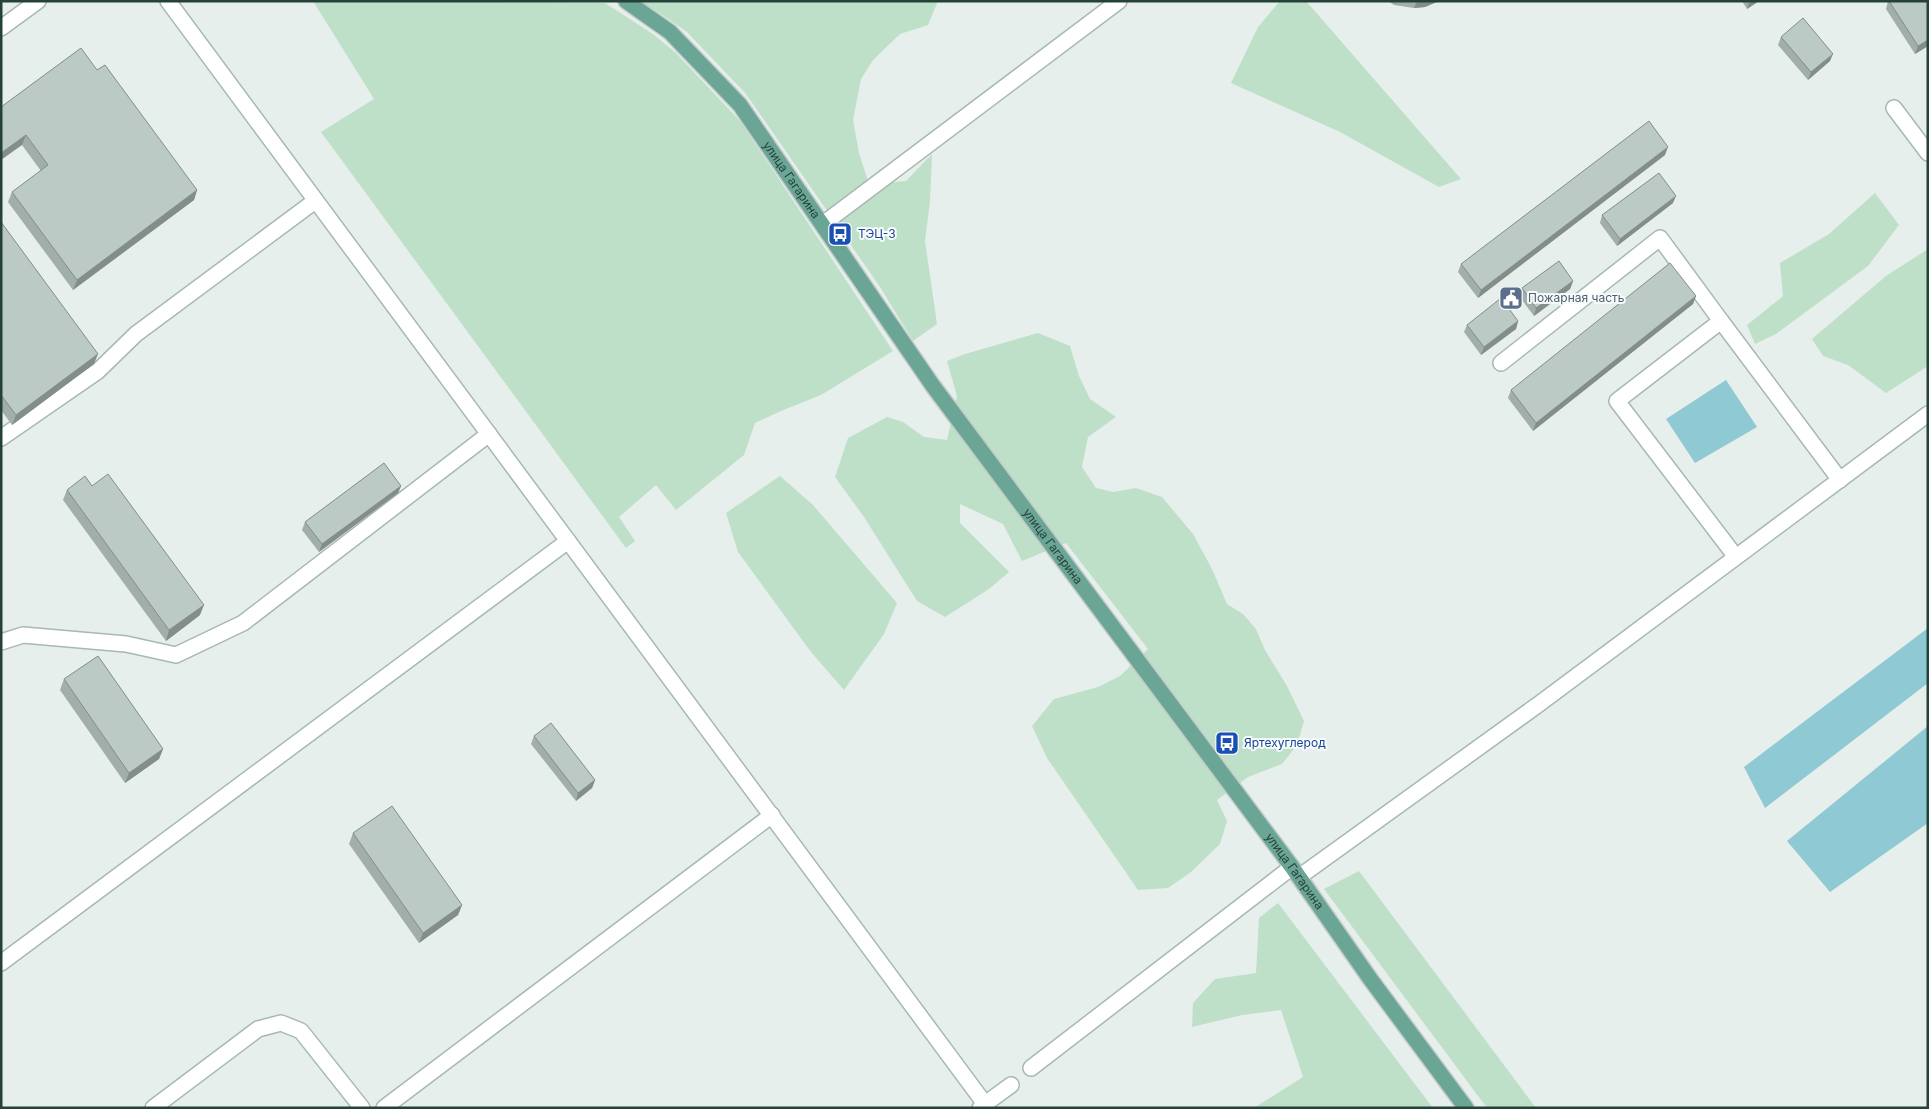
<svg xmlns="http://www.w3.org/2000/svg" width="1929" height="1109" viewBox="0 0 1929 1109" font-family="Inter,sans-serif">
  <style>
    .green { fill: #bfe0c8 }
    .water { fill: #8ec9d4 }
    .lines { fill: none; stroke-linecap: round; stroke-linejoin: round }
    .minor-casing { stroke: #a8b8b2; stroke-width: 18 }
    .major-casing { stroke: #c2cac8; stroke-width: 18 }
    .minor { stroke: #fff; stroke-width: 15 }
    .major { stroke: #6aa596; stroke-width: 15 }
    .wall { fill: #a1aea9 }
    .shaded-wall { fill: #838d89 }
    .building { fill: #bbcac4; stroke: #838d89 }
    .labels { text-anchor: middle; stroke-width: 4; stroke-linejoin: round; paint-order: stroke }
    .street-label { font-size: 12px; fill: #24423a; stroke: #f7fbf9 }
    .transit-label { font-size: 12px; fill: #164399; stroke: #f7fbf9; text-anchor: start }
    .service-label { font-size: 12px; fill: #4e5e75; stroke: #f7fbf9; text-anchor: start }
  </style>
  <rect width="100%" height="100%" fill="#e6efeb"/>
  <g class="green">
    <path d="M313,1L605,3L653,34L676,53L741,122L893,351L821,395L781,411L755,423L744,455L676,510L656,485L619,517L635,541L626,548L321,132L374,99Z"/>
    <path d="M638,1H938L928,25L900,34L873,60L861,79L853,120L859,153L869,184L906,181L932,154L930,201L925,241L937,324L913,341L880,287L746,94L687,32L661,14Z"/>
    <path d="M1280,1H1306L1461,179L1439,187L1340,132L1231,83L1258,27Z"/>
    <path d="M1875,193L1899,225L1868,266L1776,334L1755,344L1747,325L1783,296L1780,263L1829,234Z"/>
    <path d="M1928,249V366L1886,393L1848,365L1823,356L1812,339L1886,276Z"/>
    <path d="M1038,333L1070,346L1079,376L1090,399L1116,417L1088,437L1082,467L1096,488L1113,492L1136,488L1162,497L1193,534L1212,569L1227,604L1243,614L1256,629L1265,650L1287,686L1304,721L1297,745L1282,764L1248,777L1217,800L1227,821L1220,844L1191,872L1168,888L1138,890L1047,758L1032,726L1054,699L1098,687L1120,676L1148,649L1066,543L1022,561L1003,524L960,504V523L1009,572L989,589L945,617L917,601L864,517L835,477L848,438L887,417L903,422L924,437L947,440L957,396L947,361L965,354Z"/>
    <path d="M780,476L813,505L897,603L884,634L844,690L811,652L738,552L726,513Z"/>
    <path d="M1359,871L1536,1108H1487L1324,889Z"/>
    <path d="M1278,903L1433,1108H1254L1303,1077L1281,1010L1242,1015L1192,1027L1193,1003L1215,979L1256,973L1259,918Z"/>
  </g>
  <g class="water">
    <path d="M1726,380L1757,427L1695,463L1666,419Z"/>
    <path d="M1928,628V683L1765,808L1744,767Z"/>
    <path d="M1928,726V823L1830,892L1787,841Z"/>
  </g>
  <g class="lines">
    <g class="minor-casing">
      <g id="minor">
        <path d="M168,1L985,1104L980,1108"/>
        <path d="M1,28L38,1"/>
        <path d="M1894,108L1928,153"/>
        <path d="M823,224L1119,1"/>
        <path d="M1501,363L1660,238L1721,321"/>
        <path d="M1,438L98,371L136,334L315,201"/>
        <path d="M1736,557L1617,401L1721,321L1840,480"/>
        <path d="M1,642L23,635L126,644L176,655L243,623L489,434"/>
        <path d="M1299,877L1539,704L1928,414"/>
        <path d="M1,963L568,541"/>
        <path d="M1031,1068L1292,867"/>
        <path d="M985,1104L1011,1085"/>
        <path d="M153,1108L258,1029L281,1023L301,1031L362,1108"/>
        <path d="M384,1108L772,815"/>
      </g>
    </g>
    <g class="major-casing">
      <g id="major">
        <path id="s1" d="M626,1L670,32L740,105L933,386L1292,867L1371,980L1466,1108"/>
      </g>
    </g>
    <use href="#minor" class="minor"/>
    <use href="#major" class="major"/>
  </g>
  <g class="wall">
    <path d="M1388,1H1439L1425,7L1414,8L1394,5Z"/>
    <path d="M1742,1H1759L1747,9Z"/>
    <path d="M1888,1H1928V46L1915,54L1886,9Z"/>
    <path d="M1781,37L1830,61L1808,80L1778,45Z"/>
    <path d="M97,70L197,190L194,200L73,290L8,202L12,192L41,171L22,145L1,107Z"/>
    <path d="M1665,155L1478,298L1458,272L1461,264Z"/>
    <path d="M1673,203L1617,246L1600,223L1602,215Z"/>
    <path d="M1,222L94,364L12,425L1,410Z"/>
    <path d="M1573,281L1570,289L1534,316L1519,296L1522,288Z"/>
    <path d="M1696,296L1693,304L1533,431L1508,398L1511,390Z"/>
    <path d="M1518,321L1516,329L1481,355L1464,332L1467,325Z"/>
    <path d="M92,486L200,615L166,641L63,500L67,490Z"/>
    <path d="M401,486L398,493L319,552L302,530L305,522Z"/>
    <path d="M64,679L163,749L159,759L125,783L60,690Z"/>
    <path d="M534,736L595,780L592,788L576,801L531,744Z"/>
    <path d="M353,833L462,905L458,915L419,943L349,844Z"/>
  </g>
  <g class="shaded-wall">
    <path d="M1417,1H1439L1425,7L1414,8Z"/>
    <path d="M1753,1H1759L1747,9L1749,3Z"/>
    <path d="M1928,40V46L1915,54L1918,46Z"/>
    <path d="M1833,54L1830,61L1808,80L1811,72Z"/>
    <path d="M26,135L22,145L1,160V153Z"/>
    <path d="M1668,147L1665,155L1478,298L1481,290Z"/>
    <path d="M197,190L194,200L73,290L77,280Z"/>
    <path d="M1676,196L1673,203L1617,246L1620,239Z"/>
    <path d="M1573,281L1570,289L1534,316L1536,308Z"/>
    <path d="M1696,296L1693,304L1533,431L1536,423Z"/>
    <path d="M1518,321L1516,329L1481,355L1484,347Z"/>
    <path d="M98,354L94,364L12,425L16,415Z"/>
    <path d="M401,486L398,493L319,552L322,544Z"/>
    <path d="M204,605L200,615L166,641L169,630Z"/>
    <path d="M163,749L159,759L125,783L129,773Z"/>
    <path d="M595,780L592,788L576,801L578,793Z"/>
    <path d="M462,905L458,915L419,943L423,933Z"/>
  </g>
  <g class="building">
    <path d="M1889,1H1928V40L1918,46Z"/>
    <path d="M1803,18L1833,54L1811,72L1781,37Z"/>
    <path d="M81,48L97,70L105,65L197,190L77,280L12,192L48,165L26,135L1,153V107Z"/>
    <path d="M1649,121L1668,147L1481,290L1461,264Z"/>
    <path d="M1659,173L1676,196L1620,239L1602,215Z"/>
    <path d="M1,222L98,354L16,415L1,395Z"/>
    <path d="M1559,261L1573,281L1536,308L1522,288Z"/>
    <path d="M1670,263L1696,296L1536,423L1511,390Z"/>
    <path d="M1501,298L1518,321L1484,347L1467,325Z"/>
    <path d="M384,463L401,486L322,544L305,522Z"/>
    <path d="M108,474L204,605L169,630L67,490L85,476L92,486Z"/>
    <path d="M98,656L163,749L129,773L64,679Z"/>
    <path d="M551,723L595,780L578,793L534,736Z"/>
    <path d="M392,806L462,905L423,933L353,833Z"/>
  </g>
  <defs>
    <g id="bus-square" transform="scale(1.25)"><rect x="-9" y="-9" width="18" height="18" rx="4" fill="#1a4fb4" stroke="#f7fbf9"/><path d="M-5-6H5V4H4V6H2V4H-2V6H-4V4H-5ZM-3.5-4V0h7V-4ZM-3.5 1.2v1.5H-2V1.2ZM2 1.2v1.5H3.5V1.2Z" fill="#fff"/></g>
    <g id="civic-square" transform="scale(1.25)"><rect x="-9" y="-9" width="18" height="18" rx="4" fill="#5c6f8a" stroke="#f7fbf9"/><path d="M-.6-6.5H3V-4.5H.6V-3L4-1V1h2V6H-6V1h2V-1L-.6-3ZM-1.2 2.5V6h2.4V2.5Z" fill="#fff"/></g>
  </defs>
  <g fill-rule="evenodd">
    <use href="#bus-square" x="840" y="234"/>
    <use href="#civic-square" x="1511" y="298"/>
    <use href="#bus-square" x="1227" y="743"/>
  </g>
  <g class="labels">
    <g class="street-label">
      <text dy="4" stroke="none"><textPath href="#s1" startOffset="246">улица Гагарина</textPath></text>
      <text dy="4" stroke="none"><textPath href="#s1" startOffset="696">улица Гагарина</textPath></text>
      <text dy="4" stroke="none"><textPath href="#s1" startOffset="1101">улица Гагарина</textPath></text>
    </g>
    <g class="transit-label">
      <text x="858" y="238">ТЭЦ-3</text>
      <text x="1244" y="747">Яртехуглерод</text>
    </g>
    <g class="service-label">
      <text x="1528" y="302">Пожарная часть</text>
    </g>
  </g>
  <rect width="1929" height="1109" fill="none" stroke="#24423a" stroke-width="5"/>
</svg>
